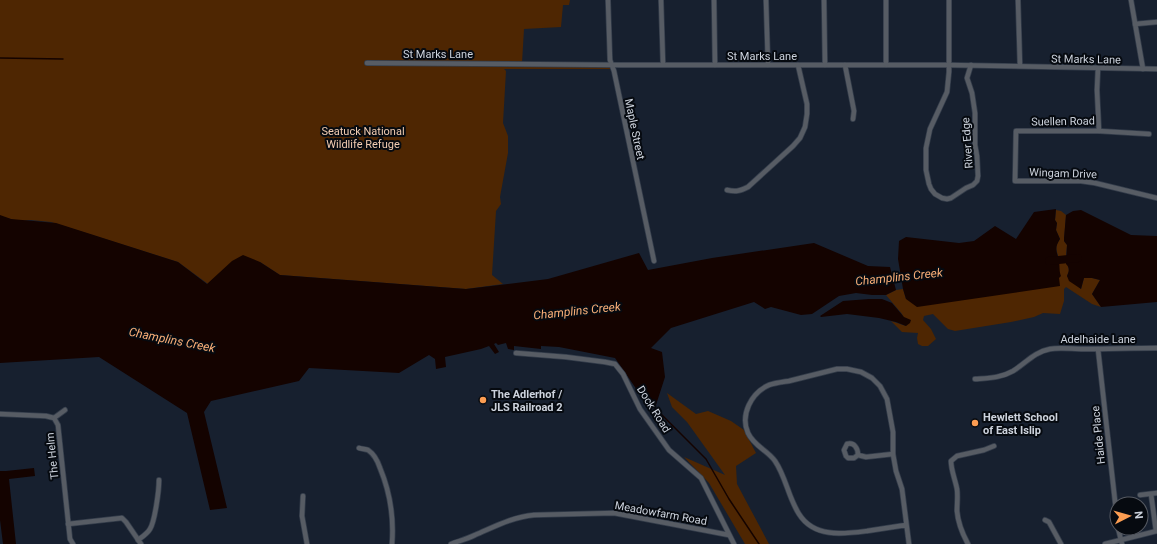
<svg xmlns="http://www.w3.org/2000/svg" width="1157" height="544" viewBox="0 0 1157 544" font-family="Roboto,sans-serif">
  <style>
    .green { fill: #4e2602 }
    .water { fill: #140300 }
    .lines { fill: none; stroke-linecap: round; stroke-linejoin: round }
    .stream { stroke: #140300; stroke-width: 1.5 }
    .river { stroke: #140300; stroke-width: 8 }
    .minor-casing { stroke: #343d4b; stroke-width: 6 }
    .minor { stroke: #575c64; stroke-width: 4.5 }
    .poi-dot { fill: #fc9d52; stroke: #060a10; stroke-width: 1.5 }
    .labels { text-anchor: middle; stroke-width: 4; stroke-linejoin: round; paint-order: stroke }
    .street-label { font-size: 11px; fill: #cdd3dd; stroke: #060a10 }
    .park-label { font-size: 11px; fill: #f2ccb1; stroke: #060a10 }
    .poi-label { font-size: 11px; font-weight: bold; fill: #cdd3dd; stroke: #060a10; text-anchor: start }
    .water-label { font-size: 12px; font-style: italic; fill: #fbb079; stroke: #060a10 }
  </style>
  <rect width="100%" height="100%" fill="#17202f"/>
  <g class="green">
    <path d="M0,0H570L569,5H563L561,27L524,29L522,63L609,64L613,69H504L506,71L503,123L508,136V153L500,197L501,204L496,211L492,275L503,284L466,289L280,275L260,262L211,281L208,284L178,262L51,222L31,220L18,221L0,216Z"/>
    <path d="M1056,210L1061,211L1066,215L1064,241L1067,245L1066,256L1069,271L1067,276L1081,289L1084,278H1092L1100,280L1092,294L1101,307L1092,304L1066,287L1064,289V301L1060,314L1043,313L1034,317L1011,322L955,331L948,329L933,314L924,316L923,320L931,329L936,339L928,346H922L918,344L917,338L918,333L902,332L891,321L906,326L902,314L886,295L896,290L903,289L906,299L1059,271C1059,268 1059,264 1059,261C1058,251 1053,249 1060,239L1056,230L1057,223L1055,220Z"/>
    <path d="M667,393L696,414L708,411L731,421L744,430L756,453L736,466L737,484L769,544H745L709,483L684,457L725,475L687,422L672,407Z"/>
  </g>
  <g class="water">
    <path d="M1056,209L1055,220L1057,223L1056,230L1060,239C1053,250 1058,252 1059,262C1060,268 1059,271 1061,276L1059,278L1060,286L917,307L906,299L903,289L898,259L899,241L906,237L959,243L974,241L995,226L1016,239L1034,212Z"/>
    <path d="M1081,210L1131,235L1157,236V302L1101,307L1092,294L1100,280L1092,278H1084L1081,289L1069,281L1067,276C1069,271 1070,268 1066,264L1067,245L1064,241V238L1066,215L1073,211Z"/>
    <path d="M0,215L11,219L56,223L178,262L207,284L232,261L243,255L260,262L280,275L466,289L548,279L639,253L648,270L712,258L814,243L868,266L890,267L896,290L886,295H872L856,293L839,296L812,314L801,315L771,307L765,309L754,302L671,328L651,348L662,352L665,377L656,405L648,406L615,358L559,347L541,346V349L514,346V350L508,349L506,343L498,345L496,343L494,344L499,352L495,354L489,346L481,349L445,357L446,367L436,369L435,359L429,355L399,373L309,368L299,381L211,401L204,412L227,508L210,510L187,413L99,357L0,363Z"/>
    <path d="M869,299H882L892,303L904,317L911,320L910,323L906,326L896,322L879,318L847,314L821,317L820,316L843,301Z"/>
    <path d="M34,468L35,476L9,479L16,544H3L0,520V471H6Z"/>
  </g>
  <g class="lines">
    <g class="stream">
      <path d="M0,58L63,59"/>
      <path d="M651,404L706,459L729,499L759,544"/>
    </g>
    <g class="river">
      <path d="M1049,261L1078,258"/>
      <path d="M882,279L911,276"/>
    </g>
    <g class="minor-casing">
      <g id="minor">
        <path d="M608,0L610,60L614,71L654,261"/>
        <path d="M661,0L663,64"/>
        <path d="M714,0L715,65"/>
        <path d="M766,0L768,65"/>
        <path d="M824,0L825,65"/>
        <path d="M949,0V72L947,92L930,129L926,148V170L929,184L931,189L935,194L942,198L947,199L951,198L966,188L973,185L977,181L978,176L977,156L975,145V113L972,93L967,78L971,65"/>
        <path d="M1018,0L1020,66"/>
        <path d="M1131,0L1143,69"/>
        <path d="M1135,24L1157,22"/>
        <path d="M367,63L622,65H948L1157,69"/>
        <path d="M845,65L854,111L853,119"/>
        <path d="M886,65V0"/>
        <path d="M1098,68L1097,90L1099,131"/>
        <path d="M1149,134L1099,131H1016L1015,181H1081L1095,183L1157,198"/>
        <path d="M727,190C736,192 740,191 748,187L793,146L800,138L805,127L807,114V104L798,65"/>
        <path d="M1098,349L1117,519"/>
        <path d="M516,353L566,357L605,362L615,364L623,374L640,409L669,450L701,478L734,544"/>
        <path d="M975,379C988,378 1001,378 1013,371C1026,363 1034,352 1050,349C1060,347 1072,349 1083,349C1108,349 1132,348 1157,348"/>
        <path d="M0,414L46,416L54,418L58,425L70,539L73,544"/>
        <path d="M54,418L65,410"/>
        <path d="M359,448C362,449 366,449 368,450C374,454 378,462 380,468C390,492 394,518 392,544"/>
        <path d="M858,455C858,448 854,442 847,444L844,450L846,456L848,458H854L858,455L866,457L893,454"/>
        <path d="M1151,494L1156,531"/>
        <path d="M1140,495L1157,493"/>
        <path d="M303,496L302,516L307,544"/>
        <path d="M1045,520L1049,522L1061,544"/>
        <path d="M68,524L122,518L126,522L141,544"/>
        <path d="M906,525C893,527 880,529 867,531C843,534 814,538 799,514C788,497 786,477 775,461C767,450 754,446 748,433C740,415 751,393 769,385C775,383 783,382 789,381C805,377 821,373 837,369H847L861,372L872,378L880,386L887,399L893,432V454L896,471L902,489L909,544"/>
        <path d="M1118,528L1122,544"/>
        <path d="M138,540C142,537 147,534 150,529C155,521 159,490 159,480"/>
        <path d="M451,544C459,541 467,539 475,535C494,527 512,517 534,515L614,513L729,535"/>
        <path d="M968,544C962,533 958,523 957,511C957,503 958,496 957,489C955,479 951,470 951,461L957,456L984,450L994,446"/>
        <path d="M1105,544L1157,531"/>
      </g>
    </g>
    <use href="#minor" class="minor"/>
  </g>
  <g class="poi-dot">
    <circle cx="483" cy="400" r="4"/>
    <circle cx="975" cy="423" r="4"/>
  </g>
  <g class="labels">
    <g class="street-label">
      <text x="438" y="58">St Marks Lane</text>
      <text x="762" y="60">St Marks Lane</text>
      <text transform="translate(1086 59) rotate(1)" y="4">St Marks Lane</text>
      <text transform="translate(1063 121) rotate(-1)" y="4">Suellen Road</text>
      <text transform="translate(635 129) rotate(78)" y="4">Maple Street</text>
      <text transform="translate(967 143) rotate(-94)" y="4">River Edge</text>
      <text transform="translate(1063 173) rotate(2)" y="4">Wingam Drive</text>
      <text x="1098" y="343">Adelhaide Lane</text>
      <text transform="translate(654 409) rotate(58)" y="4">Dock Road</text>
      <text transform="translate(1098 435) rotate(-96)" y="4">Haide Place</text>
      <text transform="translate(52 456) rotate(-96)" y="4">The Helm</text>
      <text transform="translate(661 513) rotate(10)" y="4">Meadowfarm Road</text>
    </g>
    <g class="park-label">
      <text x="363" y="135">Seatuck National<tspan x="363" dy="13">Wildlife Refuge</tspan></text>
    </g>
    <g class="poi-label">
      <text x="491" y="398">The Adlerhof /<tspan x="491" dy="13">JLS Railroad 2</tspan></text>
      <text x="983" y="421">Hewlett School<tspan x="983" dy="13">of East Islip</tspan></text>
    </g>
    <g class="water-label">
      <text transform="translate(899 277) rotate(-6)" y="4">Champlins Creek</text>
      <text transform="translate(577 311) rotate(-6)" y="4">Champlins Creek</text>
      <text transform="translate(172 340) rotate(11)" y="4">Champlins Creek</text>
    </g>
  </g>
  <g transform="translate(1129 516) rotate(84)"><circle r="19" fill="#060a10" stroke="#565a62"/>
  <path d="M0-3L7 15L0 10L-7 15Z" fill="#fc9d52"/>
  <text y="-6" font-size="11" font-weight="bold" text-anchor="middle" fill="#cdd3dd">N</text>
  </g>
</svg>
